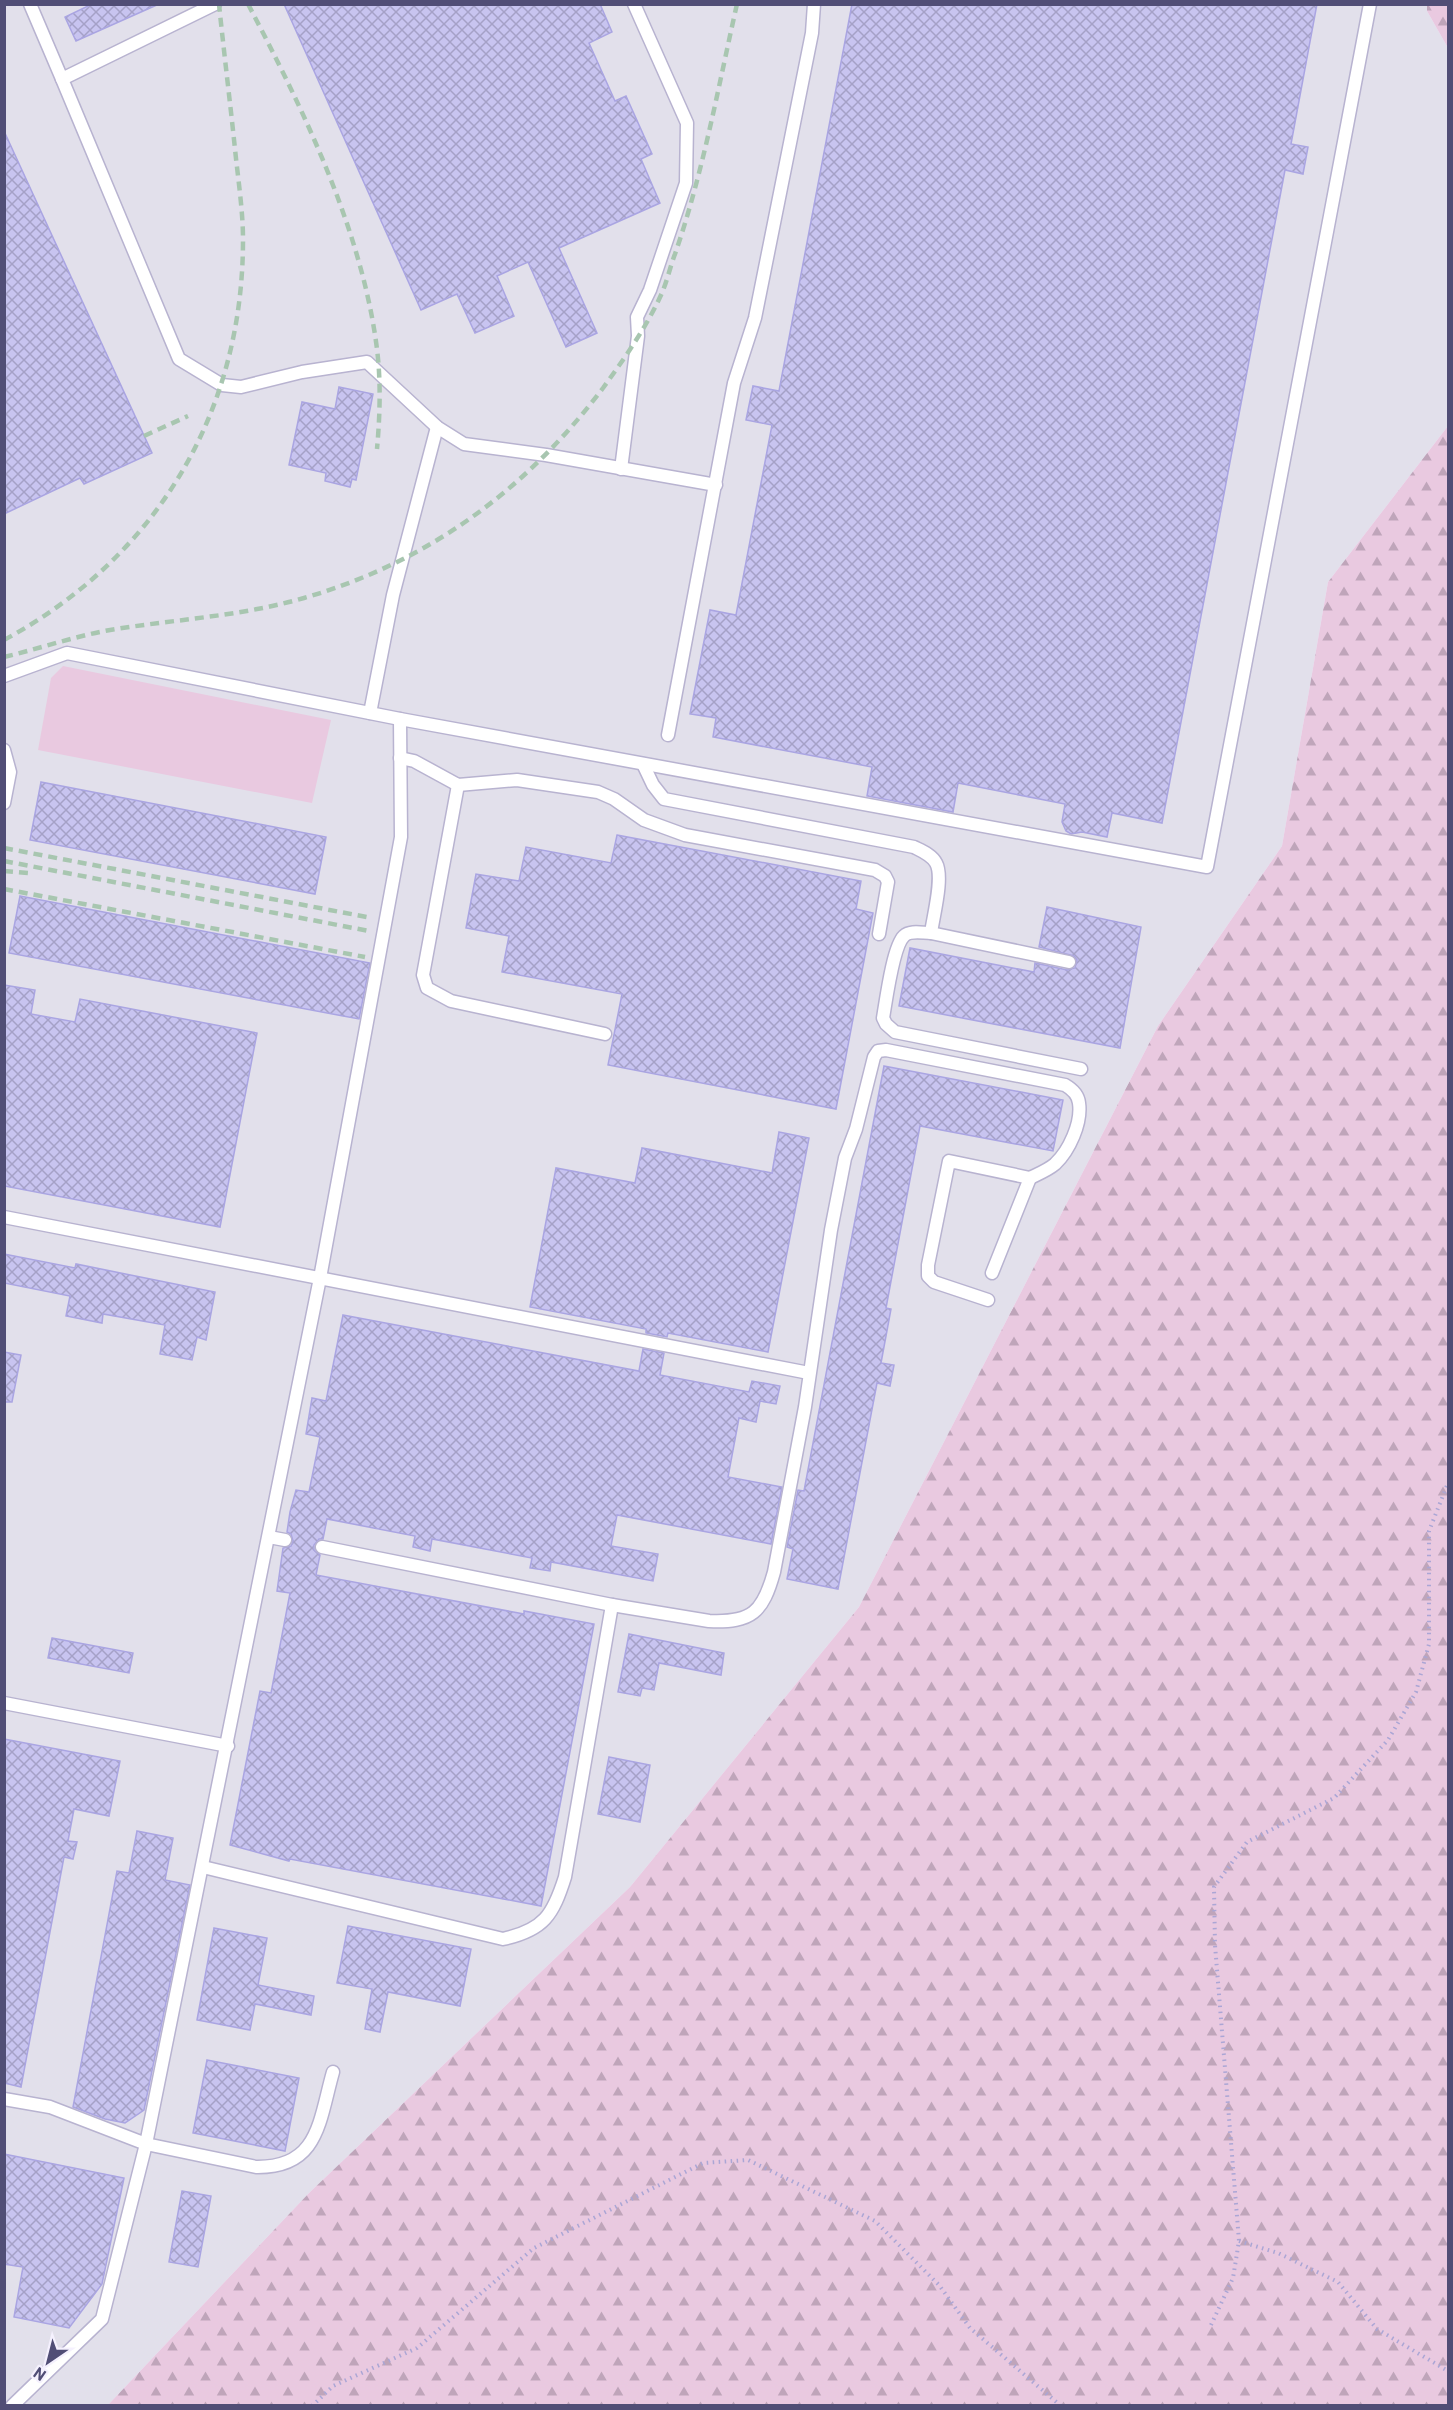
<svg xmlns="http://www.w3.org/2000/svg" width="1453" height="2410" viewBox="0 0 1453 2410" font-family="Barlow,sans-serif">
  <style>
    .industrial { fill: #e2e0eb }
    .grass { fill: #e9c9e0 }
    .forest { fill: url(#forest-firs) }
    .building { fill: url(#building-cross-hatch); stroke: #aaa5e2; stroke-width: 1.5 }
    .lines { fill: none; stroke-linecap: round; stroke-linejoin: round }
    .service-casing { stroke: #b8b3d0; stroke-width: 15 }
    .path { stroke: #aba6d5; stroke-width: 4; stroke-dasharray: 1.5 4.5; stroke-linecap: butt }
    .service { stroke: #fff; stroke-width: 12 }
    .rail { stroke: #a8c6b0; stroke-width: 4.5; stroke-dasharray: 9 6; stroke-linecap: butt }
  </style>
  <defs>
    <pattern id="forest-firs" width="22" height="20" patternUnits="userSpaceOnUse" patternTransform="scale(1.5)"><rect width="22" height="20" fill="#e9c9e0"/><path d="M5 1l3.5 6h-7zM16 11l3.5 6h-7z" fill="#bfa5ba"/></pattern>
    <pattern id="building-cross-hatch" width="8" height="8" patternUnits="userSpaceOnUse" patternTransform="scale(1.5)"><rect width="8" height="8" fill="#c8c4f0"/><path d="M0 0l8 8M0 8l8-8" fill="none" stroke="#a5a1c7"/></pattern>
  </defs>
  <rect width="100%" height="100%" fill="#f0ebfc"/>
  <path class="industrial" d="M5,5H1427V11L1448,48V426L1328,582L1282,846L1158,1026L859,1607L630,1887L309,2193L108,2405L5,2406Z"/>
  <path class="grass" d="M63,666L331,720L312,803L38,750L51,678Z"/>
  <g class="forest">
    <path d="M1427,5H1448V48L1427,11Z"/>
    <path d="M1448,426V2405H108L309,2193L630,1887L859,1607L1158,1026L1282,846L1328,582Z"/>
  </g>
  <g class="building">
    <path d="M92,4H159L76,41L65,17Z"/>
    <path d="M284,4H600L612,32L589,43L615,101L626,96L652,154L641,159L660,203L559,248L597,333L566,347L528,262L497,276L514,316L475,333L457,294L421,310Z"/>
    <path d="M852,4H1317L1291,144L1308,147L1303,174L1285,170L1162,823L1112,813L1107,837L1082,832L1071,834L1066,831L1062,822L1065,804L958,783L953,812L867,796L872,767L713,737L716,718L690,714L710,610L736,615L772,425L746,420L753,386L779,391Z"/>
    <path d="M4,131L152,453L84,484L80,478L4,514Z"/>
    <path d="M339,387L373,394L356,480L352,479L350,487L325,481L326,473L289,465L302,402L335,409Z"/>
    <path d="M41,782L326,837L315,894L30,840Z"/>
    <path d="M617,835L861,881L856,909L873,913L836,1109L608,1065L622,994L502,972L509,936L466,928L476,874L519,881L526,847L611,863Z"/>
    <path d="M20,896L370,963L359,1019L9,953Z"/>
    <path d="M1047,907L1141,927L1120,1048L899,1006L910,948L1034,972L1035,963L1067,970L1075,968L1077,960L1074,956L1039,947Z"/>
    <path d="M4,985L35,990L31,1014L75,1022L80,999L257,1033L220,1227L4,1186Z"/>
    <path d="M884,1066L1063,1100L1053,1151L920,1126L886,1308L891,1309L881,1363L894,1365L890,1386L877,1383L838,1589L787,1579L793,1549L787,1547L798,1490L804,1491Z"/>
    <path d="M779,1132L809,1138L768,1352L668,1333L667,1337L646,1333V1329L530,1307L556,1168L635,1183L642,1148L772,1173Z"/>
    <path d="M4,1254L75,1268L76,1264L215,1292L206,1340L197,1337L192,1360L160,1354L165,1325L103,1314L102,1323L66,1316L70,1296L4,1283Z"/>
    <path d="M343,1315L639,1371L643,1349L664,1353L660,1375L749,1392L752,1381L780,1386L776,1404L760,1401L756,1422L739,1418L728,1477L782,1487L771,1544L617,1515L611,1546L658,1554L653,1581L551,1562L550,1571L530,1568L532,1558L432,1539L430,1551L413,1547L415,1536L327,1519L323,1539H319L314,1545V1550L320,1555L316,1575L524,1614V1611L594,1624L541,1906L290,1859L289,1861L230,1845L260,1691L271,1693L290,1593L277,1591L283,1548L291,1546L293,1541L291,1534L287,1532L290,1512L296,1490L309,1492L320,1437L306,1434L312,1398L326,1401Z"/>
    <path d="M4,1352L21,1355L12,1402H4Z"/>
    <path d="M629,1634L724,1653L721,1675L659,1663L654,1690L642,1688L640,1696L618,1692Z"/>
    <path d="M52,1638L133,1653L129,1673L48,1658Z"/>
    <path d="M4,1739L120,1761L109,1816L74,1809L68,1841L77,1842L73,1859L64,1857L21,2087L4,2083Z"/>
    <path d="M609,1757L650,1765L640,1822L598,1814Z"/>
    <path d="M137,1831L173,1838L165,1880L190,1885L144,2110L125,2123L105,2119L73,2107L117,1871L129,1873Z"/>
    <path d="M348,1926L471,1949L460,2006L388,1992L380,2032L365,2029L372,1989L337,1983Z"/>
    <path d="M214,1928L267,1938L258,1985L314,1996L311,2015L255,2004L250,2030L197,2020Z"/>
    <path d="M207,2060L299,2078L285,2151L193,2133Z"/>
    <path d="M4,2154L124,2178L102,2284L69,2328L14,2317L23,2267L4,2264Z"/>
    <path d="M182,2191L211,2196L198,2267L169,2262Z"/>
  </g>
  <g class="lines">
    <g class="service-casing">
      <g id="service">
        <path d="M30,4L62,79"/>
        <path d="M215,4L62,79L179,359L222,385L241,387L302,372L367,362L437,427L464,444L546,455L716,485"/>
        <path d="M621,469L638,336L637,317L650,290L686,183L687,123L634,4"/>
        <path d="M4,676L67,653L400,719L1207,867L1370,4"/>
        <path d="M370,713L393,595L437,427"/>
        <path d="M668,735L734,383L755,318L812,33L814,4"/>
        <path d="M4,750L10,772L4,803"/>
        <path d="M400,758L414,761L458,785L517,780L598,792L614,799L644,820L685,835L875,870L885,876L888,882L879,934"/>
        <path d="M643,764L653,785L664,799L914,847C922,851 932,855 936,863C944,877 933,917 931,933L1069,962"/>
        <path d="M458,785L423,975L427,988L451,1001L605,1034"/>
        <path d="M931,933C922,933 910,930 904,936C893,946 886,1001 883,1018L886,1024L895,1032L1081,1069"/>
        <path d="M4,1217L809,1373"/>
        <path d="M992,1273L1030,1178"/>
        <path d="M269,1537L285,1540"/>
        <path d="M322,1547L612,1605L709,1621C752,1623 763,1612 774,1572L805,1407L831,1230L845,1158L856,1129L874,1057L878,1051L886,1050L1065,1085C1072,1089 1078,1094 1079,1103C1082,1123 1069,1151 1055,1164C1048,1170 1038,1174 1030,1178L949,1161L928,1265V1276L934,1282L988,1300"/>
        <path d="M4,1703L228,1746"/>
        <path d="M203,1867L503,1939C544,1930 553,1915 565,1877L612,1605"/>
        <path d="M4,2099L50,2107L146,2144L320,1278L401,837L400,719"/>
        <path d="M12,2406L102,2319L146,2144L256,2167C319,2168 319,2121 333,2072"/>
      </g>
    </g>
    <g class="path">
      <path d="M1239,2241L1278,2253L1338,2282L1377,2329L1448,2371"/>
      <path d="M1211,2325L1233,2278L1239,2241L1215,1945L1214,1887L1247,1842L1334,1798L1388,1740L1416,1692L1429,1644V1531L1448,1483"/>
      <path d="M312,2406L333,2386L417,2348L534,2248L703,2163L748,2160L875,2221L939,2285L970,2328L1061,2406"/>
    </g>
    <use href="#service" class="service"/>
    <g class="rail">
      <path d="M248,4C303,109 362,230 377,349C381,382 380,415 377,449"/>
      <path d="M144,436L188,416"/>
      <path d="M4,640C156,558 243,413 243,240C243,210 238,179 235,149C230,101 224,53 219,4"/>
      <path d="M4,657C42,648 78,635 116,629C179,619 242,616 304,598C428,562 526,490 603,388C624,359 646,328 661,295C667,282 670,267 675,254C703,173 718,88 737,4"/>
      <path d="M4,848L372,918"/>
      <path d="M4,861L369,931"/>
      <path d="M4,871L28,873"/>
      <path d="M4,889L365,957"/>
    </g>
  </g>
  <rect width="1453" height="2410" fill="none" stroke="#514e76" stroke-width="12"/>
  <g transform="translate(48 2362) rotate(215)" stroke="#f5f1fe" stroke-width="4.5" paint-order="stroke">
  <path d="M0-4.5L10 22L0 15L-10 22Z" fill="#514e76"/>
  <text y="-9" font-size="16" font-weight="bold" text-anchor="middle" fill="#514e76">N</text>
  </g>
</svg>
